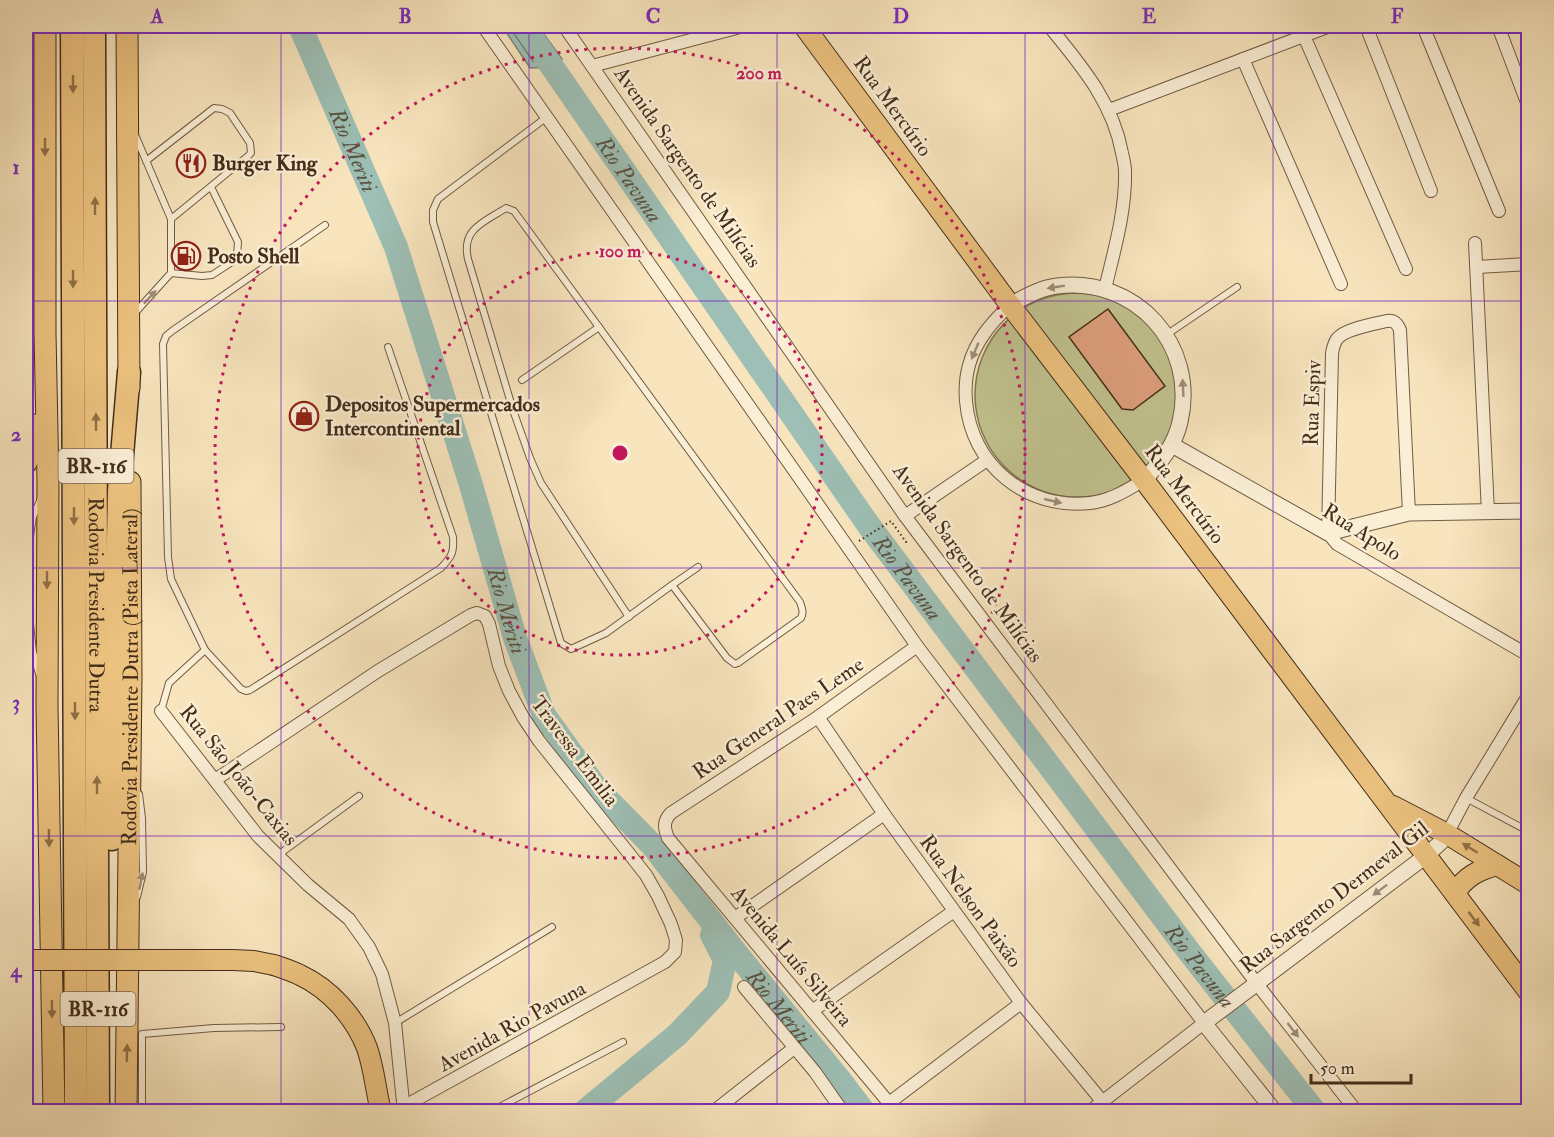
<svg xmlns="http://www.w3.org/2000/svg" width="1554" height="1137" viewBox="0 0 1554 1137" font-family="'IM FELL Double Pica',serif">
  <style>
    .green { fill: #c1c38f; stroke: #827854; stroke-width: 1.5 }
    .water { fill: #9dbfb5; stroke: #798577; stroke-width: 1.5 }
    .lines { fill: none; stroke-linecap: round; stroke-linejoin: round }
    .shore { stroke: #707668; stroke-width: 1.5 }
    .river { stroke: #9dbfb5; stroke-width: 24 }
    .building { fill: #dfa07e; stroke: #442d1a; stroke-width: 1.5 }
    .service-casing { stroke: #715b43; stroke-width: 8 }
    .minor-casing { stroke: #715b43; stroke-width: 14 }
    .tertiary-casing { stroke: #715b43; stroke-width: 17 }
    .primary-casing { stroke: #442d1a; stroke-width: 22 }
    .trunk-casing { stroke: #442d1a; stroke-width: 23 }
    .motorway-casing { stroke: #442d1a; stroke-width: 25 }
    .path { stroke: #442d1a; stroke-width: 2; stroke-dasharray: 1.5 3; stroke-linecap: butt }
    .service { stroke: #faeed5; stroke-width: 6 }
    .minor { stroke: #faeed5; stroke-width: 12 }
    .tertiary { stroke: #faeed5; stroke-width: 15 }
    .primary { stroke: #ecc27f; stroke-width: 20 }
    .trunk { stroke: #ecc27f; stroke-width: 21 }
    .motorway { stroke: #ecc27f; stroke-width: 22 }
    .primary-bridge-casing { stroke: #442d1a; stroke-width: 22; stroke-linecap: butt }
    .primary-bridge { stroke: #ecc27f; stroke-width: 20 }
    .oneway { fill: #907047 }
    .oneway2 { fill: #9f8e78 }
    .grid { fill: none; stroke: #7b2cbf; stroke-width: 1.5; stroke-opacity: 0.55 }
    .ring { fill: none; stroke: #c2185b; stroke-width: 3; stroke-dasharray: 3 6 }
    .labels { text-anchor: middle; stroke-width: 5; stroke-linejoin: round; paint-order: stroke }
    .shield { fill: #faeed5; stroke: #7b6752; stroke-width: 1.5 }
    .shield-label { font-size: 20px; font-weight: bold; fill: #442d1a }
    .street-label { font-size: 21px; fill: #442d1a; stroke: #faeed5 }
    .poi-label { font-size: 21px; font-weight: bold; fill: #442d1a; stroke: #faeed5; text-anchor: start }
    .water-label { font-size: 22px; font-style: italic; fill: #5a5241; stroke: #faeed5 }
    .centre { fill: #c2185b; stroke: #faeed5; stroke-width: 3 }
    .ring-label { font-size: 18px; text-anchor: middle; font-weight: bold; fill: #c2185b; stroke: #faeed5; stroke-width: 5; stroke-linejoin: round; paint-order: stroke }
    .neatline { fill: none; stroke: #7b2cbf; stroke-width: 2 }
    .grid-label { font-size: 20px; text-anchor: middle; font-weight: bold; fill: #7b2cbf }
  </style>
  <rect width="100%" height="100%" fill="#f8e5be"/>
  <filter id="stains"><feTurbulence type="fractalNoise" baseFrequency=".00333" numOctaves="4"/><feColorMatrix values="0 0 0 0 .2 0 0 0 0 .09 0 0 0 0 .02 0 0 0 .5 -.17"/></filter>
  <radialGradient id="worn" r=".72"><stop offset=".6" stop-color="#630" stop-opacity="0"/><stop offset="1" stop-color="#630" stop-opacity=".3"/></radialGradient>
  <circle class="green" cx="1077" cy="395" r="102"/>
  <path class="water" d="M502,26H538L562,59L552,67L530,68Z"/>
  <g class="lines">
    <path class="shore" d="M509,26L533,61H550L552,59V56L535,31L534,26"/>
    <g class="river">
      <path id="s1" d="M300,26L396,247L471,485L515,638L544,715L597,789L652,845L736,953L839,1079L864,1112"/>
      <path id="s2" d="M524,26L867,523L1187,949L1315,1112"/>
      <path d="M584,1112L677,1035L718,992L725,960L712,935"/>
    </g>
  </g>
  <path class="building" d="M1108,309L1165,386L1133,410L1122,409L1069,337Z"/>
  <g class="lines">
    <g class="service-casing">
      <g id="service">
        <path d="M598,28L601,26"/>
        <path d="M547,117L438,199L433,210V222L561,643L571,649L606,633L672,585L727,658L735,664L738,663L801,618C804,612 802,608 800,602L514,211L506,208C484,222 461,229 468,259L513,410L530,458L541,483L629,617"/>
        <path d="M146,161L214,108L222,109L230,113L250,143L251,153L248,156L171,219"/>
        <path d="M325,225L172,331L166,336L163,344L168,557L171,579L205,650L241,689L246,691L250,690L441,568C452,556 454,553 453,537L388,347"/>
        <path d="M171,273L202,276L212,275L232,262L237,256L238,242L211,187"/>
        <path d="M133,315L171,273V219L136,137"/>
        <path d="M1166,335L1237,287"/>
        <path d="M522,380L599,327"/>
        <path d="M672,585L698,567"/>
        <path d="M39,674L33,652L30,624L28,549L33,517L41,498"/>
        <path d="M161,711L169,683L205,650"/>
        <path d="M1466,798L1528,831"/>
        <path d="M278,855L359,796"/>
        <path d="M137,897L143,872L142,818L139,794"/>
        <path d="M395,1023L552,927"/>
        <path d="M142,1112V1034L214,1028L281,1027"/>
        <path d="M490,1112L623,1042"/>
      </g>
    </g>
    <g class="minor-casing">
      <g id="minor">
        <path d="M483,26L917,646L1204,1023L1089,1112"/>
        <path d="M564,26L905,516L1257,984L1357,1112"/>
        <path d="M1049,26C1080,64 1113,102 1122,153C1123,158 1125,165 1125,171C1126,211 1114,251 1105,289"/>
        <path d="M1366,26L1431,191"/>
        <path d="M1423,26L1499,211"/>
        <path d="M1498,26L1528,105"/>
        <path d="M1304,36L1406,269"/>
        <path d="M1243,59L1341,284"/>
        <path d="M592,66L744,26"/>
        <path d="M1109,110L1330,26"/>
        <path d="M1475,243L1488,512"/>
        <path d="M1477,267L1528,264"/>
        <path d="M1010,305C992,322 976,340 969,365C966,376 965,389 966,401C971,465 1026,510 1090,503C1110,501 1127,490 1144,480"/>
        <path d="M1409,513L1400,330C1397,323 1394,320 1387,321C1374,324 1344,329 1337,339C1334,343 1333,348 1332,353L1328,533L1337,544L1528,655"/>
        <path d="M905,516L987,460"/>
        <path d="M161,711L258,836L308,885L349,919L369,947L382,974L395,1023L404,1112"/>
        <path d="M818,717L884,814L1021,1003L1102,1101"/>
        <path d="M215,780L378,671L471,615L477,613L485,616L489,624L499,666L509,691L523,717L539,741L631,856L646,875L658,896L671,924L676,940L675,952L665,962L403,1107"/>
        <path d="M1447,834L1466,798L1528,696"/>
        <path d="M735,918L884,814"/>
        <path d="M744,987L815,1072L843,1112"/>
        <path d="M812,1011L954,911"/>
        <path d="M889,1103L1021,1003"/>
        <path d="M713,1112L794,1048"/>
        <path d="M892,1112L889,1103L668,838C664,828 663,821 671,813L818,717L917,646"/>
      </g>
    </g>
    <g class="tertiary-casing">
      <g id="tertiary">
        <path d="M1010,305C1025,297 1040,288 1057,286C1136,276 1198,345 1180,422C1175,445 1160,463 1144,480"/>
        <path d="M1172,445L1328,533L1409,513L1528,511"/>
        <path d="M1275,1112L1204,1023L1427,855L1441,842L1447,834"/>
      </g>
    </g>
    <g class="primary-casing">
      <g id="primary">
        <path d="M804,26L1010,305L1144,480L1528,991"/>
        <path d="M1393,806L1447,834L1528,884"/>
        <path d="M1455,893C1465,877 1478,870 1497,865"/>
        <path d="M274,965C283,968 292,971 300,975C330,989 355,1017 367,1048C374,1068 376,1091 381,1112"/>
      </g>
    </g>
    <g class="trunk-casing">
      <g id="trunk">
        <path d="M45,26V333L48,481L47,706L54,1112"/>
        <path d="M127,26L129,388"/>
        <path d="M26,463L33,449L35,425"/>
        <path id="s3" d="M126,1112L131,677L130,482"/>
      </g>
    </g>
    <g class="motorway-casing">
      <g id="motorway">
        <path d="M72,26L76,1112"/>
        <path id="s4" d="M94,26L98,1112"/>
        <path d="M112,839L119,491L129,372"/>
      </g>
    </g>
    <g class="path">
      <path d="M859,541L891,521L906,542L908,540"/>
      <path d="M29,945V927L33,928"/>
      <path d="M29,977L30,1112"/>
    </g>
    <use href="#service" class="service"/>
    <use href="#minor" class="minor"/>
    <use href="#tertiary" class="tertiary"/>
    <use href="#primary" class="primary"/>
    <use href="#trunk" class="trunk"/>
    <use href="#motorway" class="motorway"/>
    <g class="primary-bridge-casing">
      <path id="primary-bridge" d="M26,960H233L254,961L274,965"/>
    </g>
    <use href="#primary-bridge" class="primary-bridge"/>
  </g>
  <defs><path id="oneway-solid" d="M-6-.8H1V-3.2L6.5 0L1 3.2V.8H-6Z" transform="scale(1.5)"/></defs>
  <g class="oneway">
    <use href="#oneway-solid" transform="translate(73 84) rotate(90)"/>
    <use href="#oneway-solid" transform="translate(45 147) rotate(90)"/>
    <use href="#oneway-solid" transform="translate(95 206) rotate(-90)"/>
    <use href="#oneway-solid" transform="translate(73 279) rotate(90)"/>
    <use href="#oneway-solid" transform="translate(96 422) rotate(-90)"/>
    <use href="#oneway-solid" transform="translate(74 516) rotate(90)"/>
    <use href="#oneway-solid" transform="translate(47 580) rotate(90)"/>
    <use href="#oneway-solid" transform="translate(75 711) rotate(90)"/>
    <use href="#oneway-solid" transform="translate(97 785) rotate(-90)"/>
    <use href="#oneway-solid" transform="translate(49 838) rotate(89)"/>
    <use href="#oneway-solid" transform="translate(1470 848) rotate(-148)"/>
    <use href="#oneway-solid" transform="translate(1474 919) rotate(53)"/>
    <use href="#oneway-solid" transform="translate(52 1009) rotate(89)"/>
    <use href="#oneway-solid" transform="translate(127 1053) rotate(-89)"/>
  </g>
  <g class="oneway2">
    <use href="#oneway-solid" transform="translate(1056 287) rotate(171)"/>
    <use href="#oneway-solid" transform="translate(150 297) rotate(-47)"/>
    <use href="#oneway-solid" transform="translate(975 351) rotate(113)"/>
    <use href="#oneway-solid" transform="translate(1183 388) rotate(-93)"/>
    <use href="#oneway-solid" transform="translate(1053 501) rotate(13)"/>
    <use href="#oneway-solid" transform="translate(141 881) rotate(-79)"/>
    <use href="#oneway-solid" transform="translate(1380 890) rotate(143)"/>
    <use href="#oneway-solid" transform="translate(1293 1030) rotate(52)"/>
  </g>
  <path class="grid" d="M281,26V1112M529,26V1112M777,26V1112M1025,26V1112M1273,26V1112M26,301H1528M26,568H1528M26,836H1528"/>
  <g class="ring">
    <circle cx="620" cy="453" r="202"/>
    <circle cx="620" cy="453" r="405"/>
  </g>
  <defs>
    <g id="restaurant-ring" transform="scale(1.5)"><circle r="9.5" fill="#faeed5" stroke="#8f2418" stroke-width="1.5"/><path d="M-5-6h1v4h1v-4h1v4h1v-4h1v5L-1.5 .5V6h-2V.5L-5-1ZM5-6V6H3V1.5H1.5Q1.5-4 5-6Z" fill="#8f2418"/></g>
    <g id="fuel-ring" transform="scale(1.5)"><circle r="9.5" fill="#faeed5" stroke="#8f2418" stroke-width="1.5"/><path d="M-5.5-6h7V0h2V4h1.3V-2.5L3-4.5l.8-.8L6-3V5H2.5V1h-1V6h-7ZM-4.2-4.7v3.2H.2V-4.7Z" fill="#8f2418"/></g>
    <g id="shop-ring" transform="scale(1.5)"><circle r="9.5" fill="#faeed5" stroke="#8f2418" stroke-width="1.5"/><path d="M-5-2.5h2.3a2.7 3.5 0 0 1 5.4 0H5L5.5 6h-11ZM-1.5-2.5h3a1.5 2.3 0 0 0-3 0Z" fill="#8f2418"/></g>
  </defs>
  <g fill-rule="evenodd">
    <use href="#restaurant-ring" x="191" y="163"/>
    <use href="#fuel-ring" x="186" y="256"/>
    <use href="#shop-ring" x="304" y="416"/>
  </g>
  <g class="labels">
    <g class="shield">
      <rect x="58.5" y="449" width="75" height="34" rx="4.5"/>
      <rect x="60.5" y="992" width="75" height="34" rx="4.5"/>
    </g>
    <g class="shield-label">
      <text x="96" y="473">BR-116</text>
      <text x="98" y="1016">BR-116</text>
    </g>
    <g class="street-label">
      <text transform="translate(893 106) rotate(54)" y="7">Rua Mercúrio</text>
      <text transform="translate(688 167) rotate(55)" y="7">Avenida Sargento de Milícias</text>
      <text transform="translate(1312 403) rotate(-88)" y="7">Rua Espiv</text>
      <text transform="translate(1185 494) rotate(53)" y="7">Rua Mercúrio</text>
      <text transform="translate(1362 532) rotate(32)" y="7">Rua Apolo</text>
      <text transform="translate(968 563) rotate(54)" y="7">Avenida Sargento de Milícias</text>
      <text dy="7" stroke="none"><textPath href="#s4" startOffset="579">Rodovia Presidente Dutra</textPath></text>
      <text dy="7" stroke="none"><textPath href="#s3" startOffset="435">Rodovia Presidente Dutra (Pista Lateral)</textPath></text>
      <text transform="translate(778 718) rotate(-34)" y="7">Rua General Paes Leme</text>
      <text transform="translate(575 751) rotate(53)" y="7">Travessa Emilia</text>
      <text transform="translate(239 775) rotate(51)" y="7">Rua São João-Caxias</text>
      <text transform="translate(1334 897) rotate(-38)" y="7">Rua Sargento Dermeval Gil</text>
      <text transform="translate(971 901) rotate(54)" y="7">Rua Nelson Paixão</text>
      <text transform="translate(792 956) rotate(50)" y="7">Avenida Luís Silveira</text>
      <text transform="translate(512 1026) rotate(-29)" y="7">Avenida Rio Pavuna</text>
    </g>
    <g class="poi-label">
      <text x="212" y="170">Burger King</text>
      <text x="207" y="263">Posto Shell</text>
      <text x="325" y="411">Depositos Supermercados<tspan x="325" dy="24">Intercontinental</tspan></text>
    </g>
    <g class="water-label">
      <text dy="8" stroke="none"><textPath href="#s1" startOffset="135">Rio Meriti</textPath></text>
      <text dy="8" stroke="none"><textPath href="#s2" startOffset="186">Rio Pavuna</textPath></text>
      <text dy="8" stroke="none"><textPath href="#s2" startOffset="672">Rio Pavuna</textPath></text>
      <text dy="8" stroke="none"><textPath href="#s1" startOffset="621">Rio Meriti</textPath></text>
      <text dy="8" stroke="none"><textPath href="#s2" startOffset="1158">Rio Pavuna</textPath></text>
      <text dy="8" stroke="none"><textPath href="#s1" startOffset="1107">Rio Meriti</textPath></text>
    </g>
  </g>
  <circle cx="620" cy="453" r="9" class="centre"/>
  <g class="ring-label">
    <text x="759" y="79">200 m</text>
    <text x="620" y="257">100 m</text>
  </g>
  <rect width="1554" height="1137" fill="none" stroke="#f8e5be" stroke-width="66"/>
  <path d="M1311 1074v9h100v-9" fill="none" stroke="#442d1a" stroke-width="3"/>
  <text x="1320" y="1074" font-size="18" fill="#442d1a" stroke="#faeed5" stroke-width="4.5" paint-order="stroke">50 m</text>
  <rect x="33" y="33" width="1488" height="1071" class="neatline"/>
  <g class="grid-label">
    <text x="157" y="23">A</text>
    <text x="405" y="23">B</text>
    <text x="653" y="23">C</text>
    <text x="901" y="23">D</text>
    <text x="1149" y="23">E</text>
    <text x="1397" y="23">F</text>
    <text x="16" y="174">1</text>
    <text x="16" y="441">2</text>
    <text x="16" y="709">3</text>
    <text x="16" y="977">4</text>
  </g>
  <rect width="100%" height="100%" filter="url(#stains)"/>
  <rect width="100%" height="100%" fill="url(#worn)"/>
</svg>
